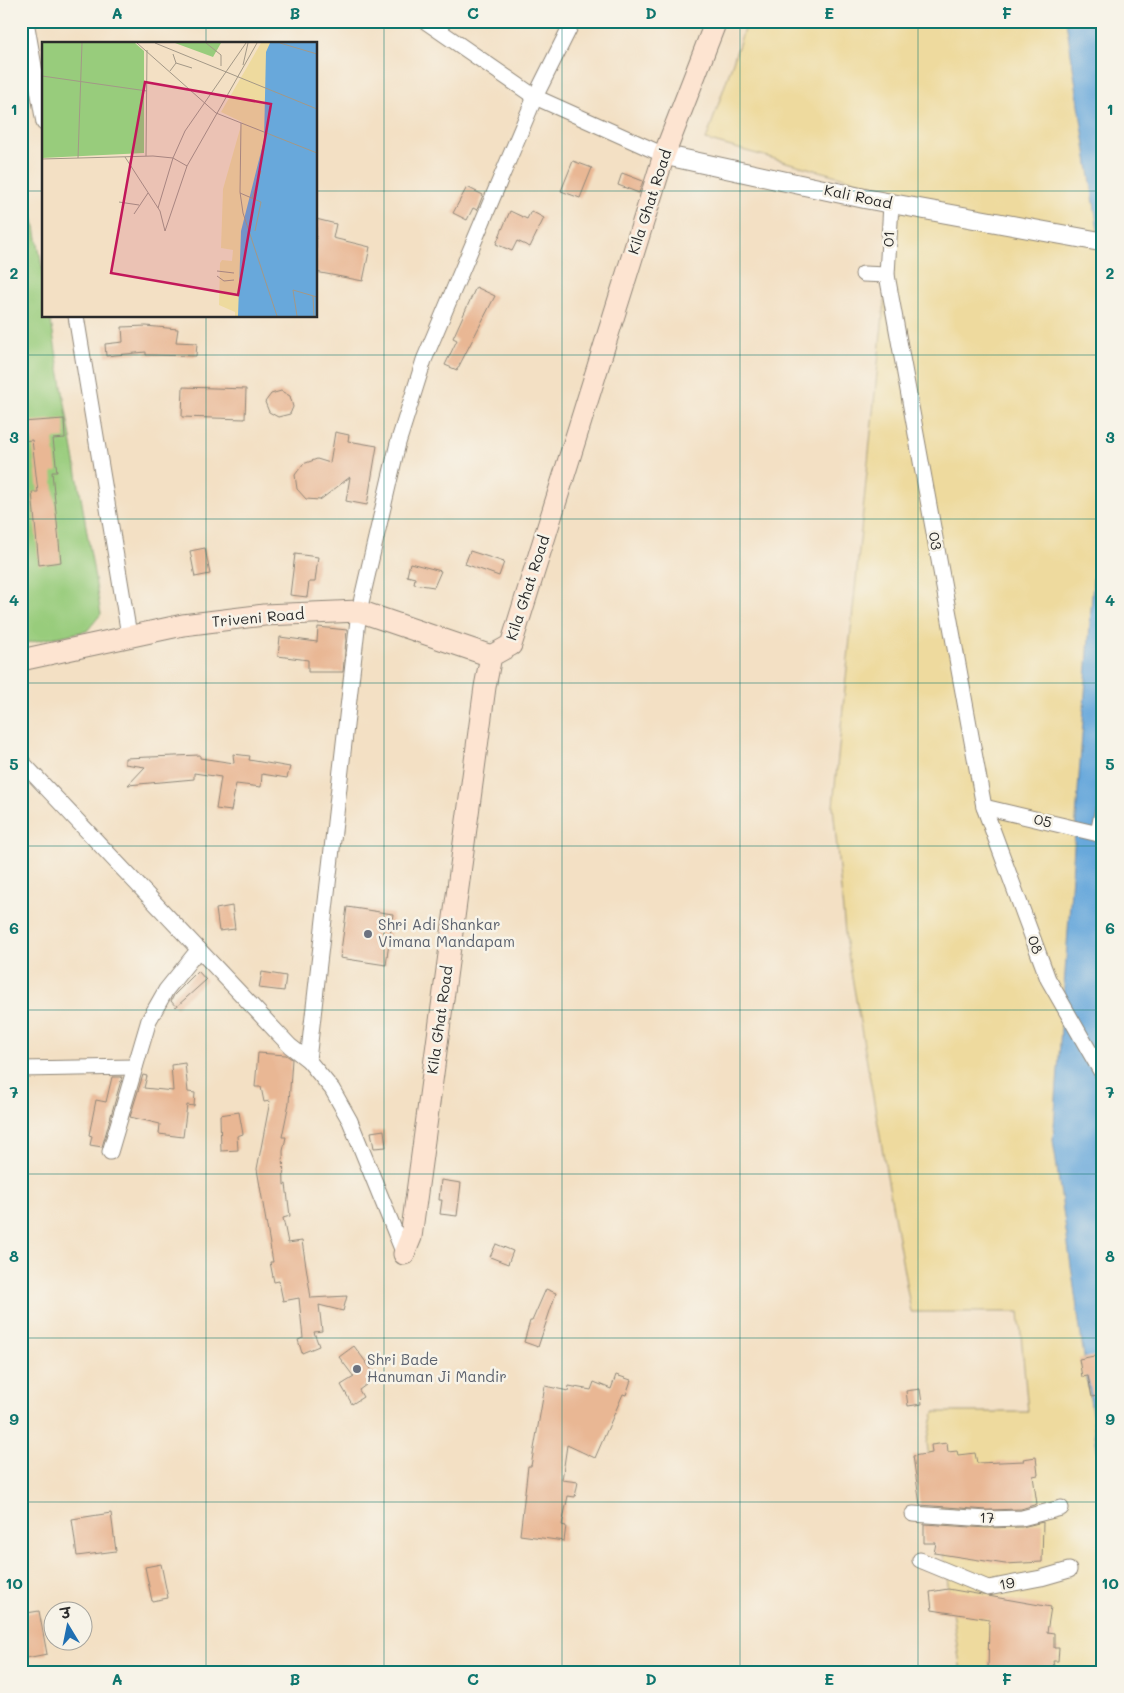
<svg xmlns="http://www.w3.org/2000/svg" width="1124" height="1693" viewBox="0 0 1124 1693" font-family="Mali,'Playpen Sans Deva',sans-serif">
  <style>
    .green { fill: #98cc7c; stroke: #627c54 }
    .sand { fill: #eeda9e; stroke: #8c8264 }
    .water { fill: #68a8db; stroke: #4a6a83 }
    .building { fill: #e9b794 }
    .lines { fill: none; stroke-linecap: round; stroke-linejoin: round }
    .minor-casing { stroke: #8f8678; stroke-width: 17 }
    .tertiary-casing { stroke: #8f8678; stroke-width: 21 }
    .secondary-casing { stroke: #8f8678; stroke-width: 23 }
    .minor { stroke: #fff; stroke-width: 15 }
    .tertiary { stroke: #fff; stroke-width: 19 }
    .secondary { stroke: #fde4d1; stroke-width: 21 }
    .grid { fill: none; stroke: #0f766e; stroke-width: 1; stroke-opacity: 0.55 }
    .worship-dot { fill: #6b7280; stroke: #f7f3e8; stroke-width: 2 }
    .labels { text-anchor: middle; stroke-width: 5; stroke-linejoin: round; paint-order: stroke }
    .street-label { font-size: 15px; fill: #2b2b2b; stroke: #f7f3e8 }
    .worship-label { font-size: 15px; fill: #5b616d; stroke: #f7f3e8; text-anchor: start }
    .inset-road { fill: none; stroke: #a39887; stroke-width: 1 }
    .view { fill: #c2185b; fill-opacity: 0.15; stroke: #c2185b; stroke-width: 2.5 }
    .inset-edge { fill: none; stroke: #2b2b2b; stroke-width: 2.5 }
    .neatline { fill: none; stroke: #0f766e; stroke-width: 2 }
    .grid-label { font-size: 16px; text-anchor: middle; font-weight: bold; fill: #0f766e }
  </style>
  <rect width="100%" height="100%" fill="#f7f3e8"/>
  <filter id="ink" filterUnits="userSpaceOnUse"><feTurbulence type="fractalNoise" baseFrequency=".02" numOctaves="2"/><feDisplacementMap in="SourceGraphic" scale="10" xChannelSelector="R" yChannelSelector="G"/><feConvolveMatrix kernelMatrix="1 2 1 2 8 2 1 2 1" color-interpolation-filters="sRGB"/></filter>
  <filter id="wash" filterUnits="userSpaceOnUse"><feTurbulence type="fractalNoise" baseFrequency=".0096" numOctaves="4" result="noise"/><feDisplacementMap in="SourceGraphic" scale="20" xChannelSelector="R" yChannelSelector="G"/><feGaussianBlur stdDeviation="1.12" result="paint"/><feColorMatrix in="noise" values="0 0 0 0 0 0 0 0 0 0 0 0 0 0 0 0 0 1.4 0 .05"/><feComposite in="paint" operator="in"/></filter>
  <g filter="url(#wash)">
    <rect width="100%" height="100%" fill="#f3e0c4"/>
    <path class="green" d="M21,147L44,278V316H50L101,614L87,631L21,644Z"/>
    <path class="sand" d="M747,21H1103V1672H961L927,1443L934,1412H1028L1019,1312H911L846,943L833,806L887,275L897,227L899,193L706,140Z"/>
    <g class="water">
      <path d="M1066,21H1103V262Z"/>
      <path d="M1103,442V1490L1053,1140Z"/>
    </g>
    <g id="blocks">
      <g class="building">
        <path d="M573,161L592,168L580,198L561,191Z"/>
        <path d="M622,173L643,181L639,193L618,185Z"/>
        <path d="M467,187L483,195L477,210L473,208L467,220L453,213Z"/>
        <path d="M510,211L527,219L531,211L544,218L530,247L517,241L512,251L496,244Z"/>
        <path d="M316,219L336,224L333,238L370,247L363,281L316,272Z"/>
        <path d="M476,287L495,296L457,370L445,365L457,340L453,338Z"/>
        <path d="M146,326L178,329L176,342L197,343L196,356L146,355V352L106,356L105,344L123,342L122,327Z"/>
        <path d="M183,387L246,389L245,419L182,417Z"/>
        <path d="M281,391L290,396L293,407L290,414L278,417L269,412L265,402L271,394Z"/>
        <path d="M64,419L65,438L53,439L57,472H52L61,562L39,565L32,492H38L32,440L23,441L22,422Z"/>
        <path d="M335,432L349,435L348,441L377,446L367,505L346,501L350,477L320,500L306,499L297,489L295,475L303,464L317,459L330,463Z"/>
        <path d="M205,548L210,574L195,577L190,551Z"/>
        <path d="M470,551L504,562L499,576L465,564Z"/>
        <path d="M295,554L318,557L315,582H309L307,597L290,595Z"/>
        <path d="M410,563L441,571L434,587L414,584L415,578L407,576Z"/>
        <path d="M318,627L347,630L343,672H308V660L278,656L280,637L317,642Z"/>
        <path d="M233,754L250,756L249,760L290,767L287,778L262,774L261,787L236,784L231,811L216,809L221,777L194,773V779L128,785L145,767L125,764V758L200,755V758L234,763Z"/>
        <path d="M232,906L235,929L219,931L216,909Z"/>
        <path d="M347,907L393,914L386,965L340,958Z"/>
        <path d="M198,971L206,980L176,1007L171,1001L174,995Z"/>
        <path d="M262,972L286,976L284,991L259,988Z"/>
        <path d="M258,1053L286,1055L292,1059L289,1103L282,1137H286L283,1151L284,1185L286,1184L290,1216L283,1218L288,1243L302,1241L311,1298L347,1296L343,1311L319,1305L322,1331L314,1332L319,1346L302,1353L298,1340L303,1338L299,1298L283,1301L279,1281L274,1282L270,1262H273L257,1169L270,1101L264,1102L261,1087H255Z"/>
        <path d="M185,1063L188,1092L195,1093L194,1106L187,1105L183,1137L159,1134L160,1124L130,1117L143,1075L147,1076L144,1088L173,1091L171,1065Z"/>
        <path d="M112,1077H122L102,1147L90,1145L92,1136L89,1135L96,1100L106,1102Z"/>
        <path d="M239,1112L243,1134L237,1136L238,1150L221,1151L220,1115Z"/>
        <path d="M384,1130L386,1147L374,1148L371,1132Z"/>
        <path d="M441,1180L461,1183L457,1216L440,1214L442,1200H439Z"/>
        <path d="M496,1244L513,1251L508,1264L490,1257Z"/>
        <path d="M546,1289L556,1293L538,1347L524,1342L530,1321H532Z"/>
        <path d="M354,1346L377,1377L359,1390L363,1397L352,1404L341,1385L354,1377L339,1357Z"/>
        <path d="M1099,1355L1103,1373V1395L1092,1397L1088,1376L1082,1377L1079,1359Z"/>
        <path d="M616,1375L631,1380L626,1395L623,1394L595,1458L567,1445L562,1480L578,1482L575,1497L568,1496L562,1525L566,1526L564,1541L520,1535L528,1466H531L545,1386L568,1391L569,1386L591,1390L594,1382L611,1389Z"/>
        <path d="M920,1389L922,1404L908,1406L906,1391Z"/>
        <path d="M947,1443L948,1452L957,1451L958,1455L975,1453L977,1463L1024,1461L1023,1459L1036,1457L1038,1475L1033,1476L1037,1504L1021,1509L987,1510L920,1505L913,1456L932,1453L931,1445Z"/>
        <path d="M111,1513L116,1551L77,1556L72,1519Z"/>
        <path d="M1043,1522L1042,1562L1005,1564L934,1553L936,1543H924V1524L987,1528L1022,1527Z"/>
        <path d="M161,1564L168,1598L152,1601L145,1567Z"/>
        <path d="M948,1589L1051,1607L1047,1632L1054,1633V1648H1059L1058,1661H1053L1055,1672H988L989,1619L932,1610L930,1592Z"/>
        <path d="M39,1611L47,1654L21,1659V1614Z"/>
      </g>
    </g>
  </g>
  <g filter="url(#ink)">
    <use href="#blocks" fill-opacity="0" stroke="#8f8678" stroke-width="1"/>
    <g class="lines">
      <g class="minor-casing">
        <g id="minor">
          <path d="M26,21L44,123"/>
          <path d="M425,21L535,97L664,155"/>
          <path d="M891,204L887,275L984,807L1048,979L1103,1075"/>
          <path d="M863,274L887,275"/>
          <path d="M76,316L129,635"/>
          <path d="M21,761L290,1046L308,1060L332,1089L350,1121L404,1254"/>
          <path d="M984,807L1103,835"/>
          <path d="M1098,834L1103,808"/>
          <path d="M308,1060L359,611L398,443L424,360L535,97L573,21"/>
          <path d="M21,1069L135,1067"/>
          <path d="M110,1152L149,1020L166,990L199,949"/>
          <path d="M913,1514L987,1519L1022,1518L1061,1508"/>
          <path d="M920,1560L988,1588L1041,1578L1069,1570"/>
        </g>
      </g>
      <g class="tertiary-casing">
        <path id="tertiary" d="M664,155L867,199L1103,242"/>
      </g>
      <g class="secondary-casing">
        <g id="secondary">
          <path d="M21,660L183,625L264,615L359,611L491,656"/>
          <path d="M404,1254L411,1237L485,687L491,656L511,645L664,155L716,21"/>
        </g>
      </g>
      <use href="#minor" class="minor"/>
      <use href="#tertiary" class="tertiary"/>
      <use href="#secondary" class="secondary"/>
    </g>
  </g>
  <path class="grid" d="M206,21V44M384,21V1672M562,21V1672M740,21V1672M918,21V1672M21,191H44M316,191H1103M206,316V1672M21,355H1103M21,519H1103M21,683H1103M21,846H1103M21,1010H1103M21,1174H1103M21,1338H1103M21,1502H1103"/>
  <g class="worship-dot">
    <circle cx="368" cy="934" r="5"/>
    <circle cx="357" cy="1369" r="5"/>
  </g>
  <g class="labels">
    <g class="street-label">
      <text transform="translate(858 197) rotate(12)" y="5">Kali Road</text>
      <text transform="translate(650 202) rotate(-72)" y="5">Kila Ghat Road</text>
      <text transform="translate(889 239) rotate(-86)" y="5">01</text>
      <text transform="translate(935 541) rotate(80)" y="5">03</text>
      <text transform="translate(528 588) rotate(-72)" y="5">Kila Ghat Road</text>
      <text transform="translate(258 618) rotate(-5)" y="5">Triveni Road</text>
      <text transform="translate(1043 821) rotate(13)" y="5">05</text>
      <text transform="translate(1035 945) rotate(70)" y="5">08</text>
      <text transform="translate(440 1020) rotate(-82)" y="5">Kila Ghat Road</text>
      <text transform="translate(987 1518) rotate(2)" y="5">17</text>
      <text transform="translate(1007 1584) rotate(-10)" y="5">19</text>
    </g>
    <g class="worship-label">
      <text x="378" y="930">Shri Adi Shankar<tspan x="378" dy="17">Vimana Mandapam</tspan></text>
      <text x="367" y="1365">Shri Bade<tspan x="367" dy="17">Hanuman Ji Mandir</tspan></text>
    </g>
  </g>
  <g transform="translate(42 42)">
    <rect width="275" height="275" fill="#f3e0c4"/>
    <path d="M0,1H93L102,9V111L0,116ZM133,1H179L171,15Z" fill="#98cc7c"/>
    <path d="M219,1H247L275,274H193V270L177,263L178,221L180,218L190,219L191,208L179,206L181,147L200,80L179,70Z" fill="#eeda9e"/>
    <path d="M228,1H275V274H196L199,189L222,98L224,10Z" fill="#68a8db"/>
    <path class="inset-road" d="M95,1L174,71L275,111M113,1L275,67M164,1L179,13V24M238,1L275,12M134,21L150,26M201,23L206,1M128,29L134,21L131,12M0,34L105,49M199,81L198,150L201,171L235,274M104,114L105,8M83,115L118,169L123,189M36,116L40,1M0,117L111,114L131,116L145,124M198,151L219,160L213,189M210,156L219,129M77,160L97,163M116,166L131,116L143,89L204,1M92,172L106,151M123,189L145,124L215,1M175,229L192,231M175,234L182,239L192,238M271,254L272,274M255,274L251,248L275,255"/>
    <path class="view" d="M103,40L229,62L196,253L69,231Z"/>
    <rect width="275" height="275" class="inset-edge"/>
  </g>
  <rect width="1124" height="1693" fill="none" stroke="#f7f3e8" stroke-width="55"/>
  <g transform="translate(68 1626) rotate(350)"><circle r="24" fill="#f7f3e8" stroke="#a5a39c"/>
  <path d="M0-4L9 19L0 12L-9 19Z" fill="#1f6fb2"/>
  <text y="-8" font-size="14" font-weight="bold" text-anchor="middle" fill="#2b2b2b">उ</text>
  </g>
  <rect x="28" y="28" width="1068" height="1638" class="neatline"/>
  <g class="grid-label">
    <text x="117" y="19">A</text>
    <text x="295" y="19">B</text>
    <text x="473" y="19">C</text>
    <text x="651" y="19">D</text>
    <text x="829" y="19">E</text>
    <text x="1007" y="19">F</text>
    <text x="14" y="115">1</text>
    <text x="1110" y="115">1</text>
    <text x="14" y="279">2</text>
    <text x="1110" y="279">2</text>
    <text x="14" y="443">3</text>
    <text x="1110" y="443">3</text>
    <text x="14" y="606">4</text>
    <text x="1110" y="606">4</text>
    <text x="14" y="770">5</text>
    <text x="1110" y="770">5</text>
    <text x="14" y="934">6</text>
    <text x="1110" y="934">6</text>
    <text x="14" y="1098">7</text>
    <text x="1110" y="1098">7</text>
    <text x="14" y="1262">8</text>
    <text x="1110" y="1262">8</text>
    <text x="14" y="1425">9</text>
    <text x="1110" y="1425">9</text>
    <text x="14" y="1589">10</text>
    <text x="1110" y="1589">10</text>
    <text x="117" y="1685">A</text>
    <text x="295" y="1685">B</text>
    <text x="473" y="1685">C</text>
    <text x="651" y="1685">D</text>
    <text x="829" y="1685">E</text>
    <text x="1007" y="1685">F</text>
  </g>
</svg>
